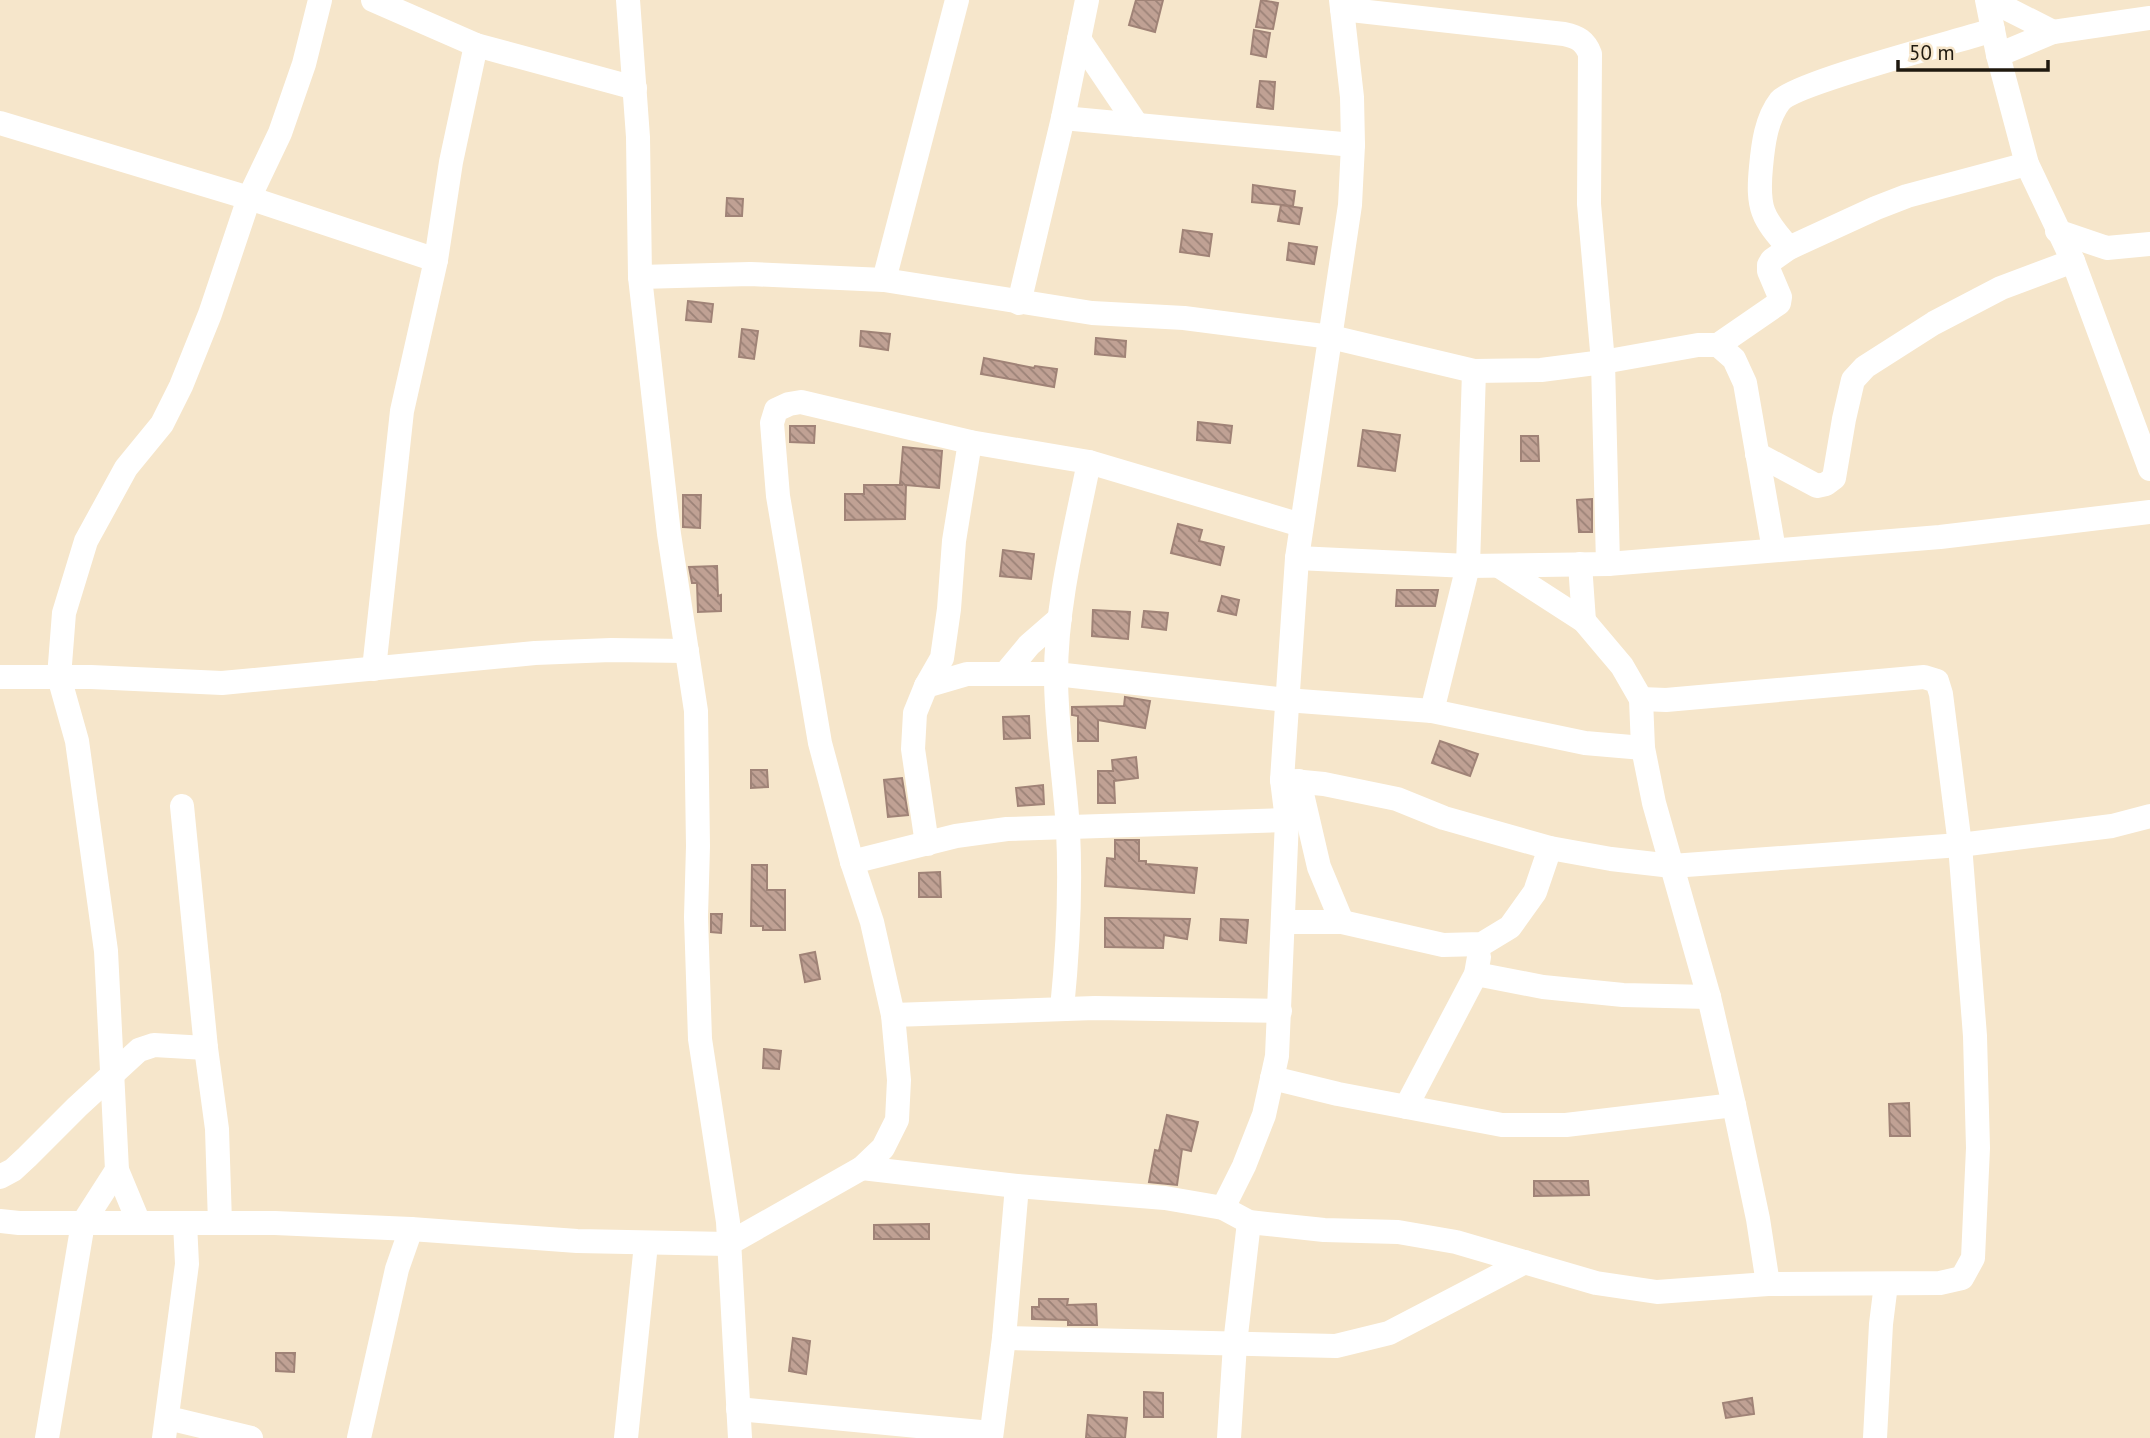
<svg xmlns="http://www.w3.org/2000/svg" width="2150" height="1438" viewBox="0 0 2150 1438" font-family="'PT Sans',sans-serif">
  <style>
    .building { fill: url(#building-back-hatch); stroke: #a08377; stroke-width: 2 }
    .lines { fill: none; stroke-linecap: round; stroke-linejoin: round }
    .street { stroke: #fff; stroke-width: 24 }
  </style>
  <defs>
    <pattern id="building-back-hatch" width="6" height="6" patternUnits="userSpaceOnUse" patternTransform="scale(1.75)"><rect width="6" height="6" fill="#c0a194"/><path d="M-1 5l2 2M0 0l6 6M5-1l2 2" fill="none" stroke="#9b8277"/></pattern>
  </defs>
  <rect width="100%" height="100%" fill="#f6e6cb"/>
  <g class="building">
    <path d="M1136,0H1163L1155,32L1129,25Z"/>
    <path d="M1261,0L1278,3L1273,29L1256,27Z"/>
    <path d="M1254,30L1270,33L1266,57L1251,54Z"/>
    <path d="M1260,81L1275,82L1273,109L1257,107Z"/>
    <path d="M1253,185L1295,191L1293,206L1252,202Z"/>
    <path d="M727,198L743,199L742,216H726Z"/>
    <path d="M1281,205L1302,208L1299,224L1278,221Z"/>
    <path d="M1183,230L1212,234L1209,256L1180,252Z"/>
    <path d="M1289,243L1317,247L1314,264L1287,260Z"/>
    <path d="M688,301L713,304L711,322L686,320Z"/>
    <path d="M742,329L758,331L754,359L739,357Z"/>
    <path d="M861,331L890,334L888,350L860,346Z"/>
    <path d="M1096,338L1126,341L1125,357L1095,354Z"/>
    <path d="M984,358L1034,368L1035,366L1057,369L1054,387L981,374Z"/>
    <path d="M1198,422L1232,426L1230,443L1197,440Z"/>
    <path d="M790,426H815L814,443L790,442Z"/>
    <path d="M1363,430L1400,435L1395,471L1358,466Z"/>
    <path d="M1521,436H1538L1539,461H1521Z"/>
    <path d="M903,447L942,451L939,488L906,485L905,519L845,520V494H864V485H903L900,484Z"/>
    <path d="M683,495H701L700,528L683,527Z"/>
    <path d="M1592,499V532H1579L1577,500Z"/>
    <path d="M1178,524L1202,530L1199,541L1224,547L1220,565L1171,553Z"/>
    <path d="M1003,550L1034,554L1031,579L1000,576Z"/>
    <path d="M717,566L718,596L721,595V611L698,612L697,583H692L689,567Z"/>
    <path d="M1397,590H1438L1435,606H1396Z"/>
    <path d="M1222,596L1239,600L1236,615L1218,611Z"/>
    <path d="M1093,610L1130,612L1128,639L1092,636Z"/>
    <path d="M1144,611L1168,613L1166,630L1142,627Z"/>
    <path d="M1125,697L1150,701L1145,728L1098,720V741H1078V716L1072,715V707L1124,706Z"/>
    <path d="M1029,716L1030,738L1004,739L1003,717Z"/>
    <path d="M1440,741L1478,754L1470,776L1432,763Z"/>
    <path d="M1136,757L1138,778L1114,781L1115,803H1098V771H1113L1112,760Z"/>
    <path d="M751,770H767L768,787L751,788Z"/>
    <path d="M902,778L908,815L888,817L884,780Z"/>
    <path d="M1043,785L1044,804L1018,806L1016,788Z"/>
    <path d="M1115,840H1139V861H1146V864L1197,868L1194,893L1105,886L1107,858L1115,859Z"/>
    <path d="M752,865H767V890H785V930H763V926H751Z"/>
    <path d="M940,872L941,897H919V873Z"/>
    <path d="M711,914H722L721,933L711,932Z"/>
    <path d="M1105,918H1121L1190,919L1187,939L1164,935L1163,948L1105,947Z"/>
    <path d="M1221,919L1248,920L1246,943L1220,940Z"/>
    <path d="M815,952L820,979L805,982L800,955Z"/>
    <path d="M764,1049L781,1051L779,1069L763,1068Z"/>
    <path d="M1909,1103L1910,1136H1890L1889,1104Z"/>
    <path d="M1167,1115L1198,1122L1191,1151L1182,1149L1177,1185L1149,1182L1155,1150L1159,1151Z"/>
    <path d="M1534,1181H1588L1589,1195L1534,1196Z"/>
    <path d="M929,1224V1239H874V1225Z"/>
    <path d="M1039,1299H1068L1067,1305L1096,1304L1097,1325H1068V1320L1032,1319V1307H1039Z"/>
    <path d="M793,1338L810,1341L806,1374L789,1371Z"/>
    <path d="M276,1353H295L294,1372L276,1371Z"/>
    <path d="M1144,1392L1163,1393V1417H1144Z"/>
    <path d="M1752,1398L1754,1414L1726,1418L1723,1403Z"/>
    <path d="M1088,1415L1127,1418L1125,1438H1086Z"/>
  </g>
  <g class="lines">
    <g class="street">
      <path d="M373,0L476,45L635,88"/>
      <path d="M628,0L638,137L640,277L669,534L696,711L698,846L696,917L700,1039L728,1222L740,1438"/>
      <path d="M1987,0L1998,55L2027,164L2073,261L2150,469"/>
      <path d="M1990,0L2053,32"/>
      <path d="M1342,9L1564,34C1578,37 1585,41 1590,54L1589,204L1603,362L1608,564"/>
      <path d="M1079,39L1137,125"/>
      <path d="M1998,55L2053,32L2150,18"/>
      <path d="M1063,118L1353,145"/>
      <path d="M0,123L249,198L436,260"/>
      <path d="M2057,231L2107,248L2150,244"/>
      <path d="M1789,248C1762,218 1757,208 1761,167C1763,145 1766,119 1780,101C1797,82 1959,41 1993,30"/>
      <path d="M640,277L750,274L884,280L1092,313L1184,318L1331,337L1474,371L1541,370L1603,362L1698,345H1718L1779,303L1780,297L1769,271V265L1772,260L1789,248L1876,208L1907,196L2027,164"/>
      <path d="M884,280L957,0"/>
      <path d="M1019,303L1063,118L1087,0"/>
      <path d="M1718,345L1734,359L1745,383L1774,550"/>
      <path d="M1757,454L1817,486L1826,484L1834,478L1844,419L1853,380L1865,367L1934,323L2001,288L2073,261"/>
      <path d="M1297,558L1468,566L1608,564L1940,537L2150,512"/>
      <path d="M1580,564L1584,621"/>
      <path d="M1499,566L1584,621L1622,666L1641,699L1643,748L1654,803L1709,997L1734,1105L1758,1219L1768,1284"/>
      <path d="M374,669L402,411L436,260L451,162L476,45"/>
      <path d="M1005,674L1029,645L1060,618"/>
      <path d="M0,677H91L222,683L535,653L611,650L687,651"/>
      <path d="M926,686L967,674H1056L1286,700L1432,711L1585,743L1643,748"/>
      <path d="M1432,711L1468,566L1474,371"/>
      <path d="M1282,780L1324,784L1397,799L1444,818L1550,848L1611,859L1672,866L1960,845L2112,826L2150,816"/>
      <path d="M1299,781L1319,867L1342,922"/>
      <path d="M182,806L206,1048L217,1129L220,1223"/>
      <path d="M927,844L913,749L915,713L926,686L942,658L949,609L954,541L970,442"/>
      <path d="M852,862L956,836L1007,829L1287,820"/>
      <path d="M1284,922H1342L1443,945L1482,944L1510,927L1535,892L1550,848"/>
      <path d="M1476,974L1543,987L1623,995L1709,997"/>
      <path d="M1062,1009C1068,949 1071,890 1068,830C1065,778 1056,728 1056,676C1056,604 1075,532 1089,462"/>
      <path d="M893,1015L1095,1008L1280,1011"/>
      <path d="M1272,1078L1338,1094L1502,1125H1566L1734,1105"/>
      <path d="M1406,1107L1476,974L1479,957"/>
      <path d="M862,1168L1017,1186L1165,1198L1223,1208L1249,1222L1324,1230L1398,1232L1456,1242L1596,1283L1657,1292L1768,1284L1940,1283L1962,1278L1973,1258L1978,1148L1975,1036L1960,845L1941,694L1937,681L1924,677L1666,700L1641,699"/>
      <path d="M0,1177L13,1170L27,1157L77,1107L139,1050L154,1045L206,1048"/>
      <path d="M1223,1208L1244,1166L1264,1115L1277,1056L1287,820L1282,780L1297,558L1350,205L1353,145L1352,97L1341,0"/>
      <path d="M0,1221L19,1223H275L411,1229L577,1241L728,1244L862,1168L883,1148L897,1120L899,1080L893,1015L872,922L852,862L820,743L778,496L772,423L776,410L789,404L801,402L970,442L1089,462L1301,525"/>
      <path d="M139,1223L117,1170L106,951L77,741L59,677L64,613L86,541L126,468L162,424L181,386L210,314L249,198L280,133L304,64L320,0"/>
      <path d="M1004,1338L1336,1346L1389,1333L1525,1262"/>
      <path d="M738,1409L991,1433"/>
      <path d="M168,1418L251,1438"/>
      <path d="M47,1438L83,1223L117,1170"/>
      <path d="M164,1438L187,1264L185,1223"/>
      <path d="M359,1438L397,1269L411,1229"/>
      <path d="M626,1438L646,1244"/>
      <path d="M991,1438L1004,1338L1017,1186"/>
      <path d="M1229,1438L1235,1344L1249,1222"/>
      <path d="M1875,1438L1881,1324L1886,1284"/>
    </g>
  </g>
  <path d="M1898 60v10h150v-10" fill="none" stroke="#1f190f" stroke-width="3.5"/>
  <text x="1909" y="60" font-size="21" fill="#1f190f" stroke="#f6e6cb" stroke-width="5" paint-order="stroke">50 m</text>
</svg>
